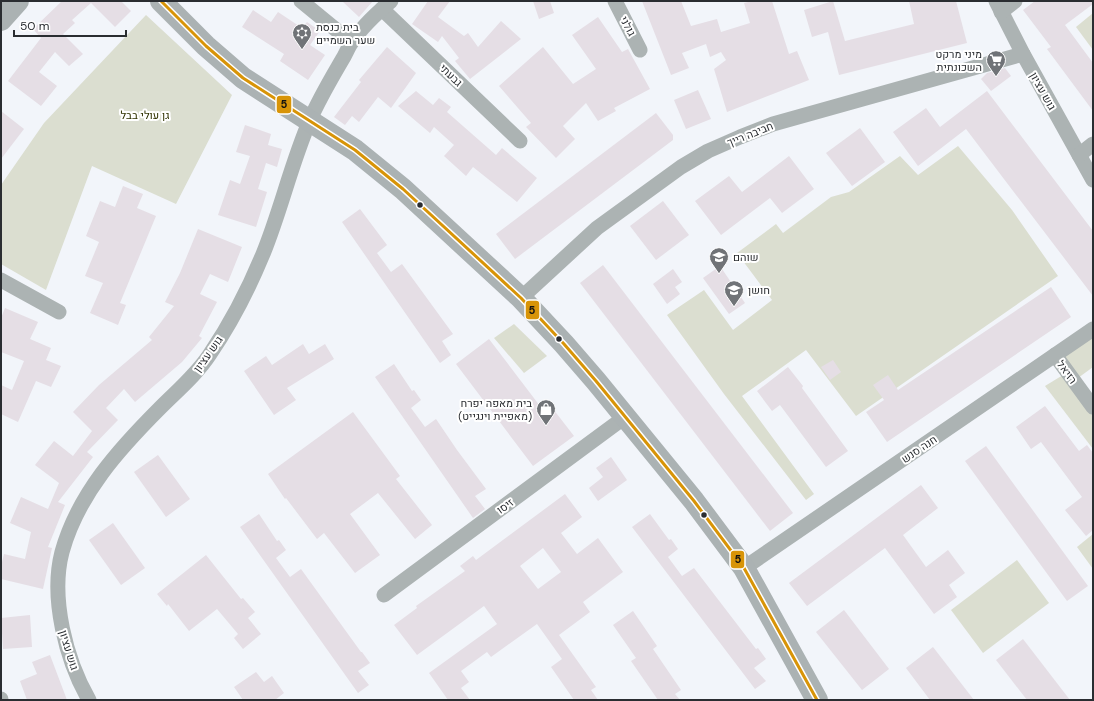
<svg xmlns="http://www.w3.org/2000/svg" width="1094" height="701" viewBox="0 0 1094 701" font-family="'DM Sans',Heebo,sans-serif">
  <style>
    .green { fill: #dbded0 }
    .building { fill: #e5dee5; fill-rule: evenodd }
    .lines { fill: none; stroke-linecap: round; stroke-linejoin: round }
    .street { stroke: #acb3b3; stroke-width: 15 }
    .secondary { stroke: #abb2b3; stroke-width: 22 }
    .bus-1-casing { stroke: #fff; stroke-width: 6 }
    .bus-1 { stroke: #d89407; stroke-width: 3 }
    .bus-dot { fill: #2a2d31; stroke: #fff; stroke-width: 1.5 }
    .labels { text-anchor: middle; stroke-width: 4; stroke-linejoin: round; paint-order: stroke }
    .street-label { font-size: 11px; fill: #2a2d31; stroke: #fff }
    .poi-label { font-size: 11px; fill: #2a2d31; stroke: #fff; text-anchor: start }
    .park-label { font-size: 11px; fill: #2f3200; stroke: #fff }
    .line-badge { stroke: #fff; stroke-width: 1.5 }
    .pale-badge-label { font-size: 11px; text-anchor: middle; font-weight: bold; fill: #111 }
  </style>
  <rect width="100%" height="100%" fill="#f2f5fa"/>
  <g class="green">
    <path d="M1093,13V50L1076,27Z"/>
    <path d="M146,15L232,95L176,204L92,166L46,290L1,264V185L44,123Z"/>
    <path d="M958,146L1012,210L1058,276L856,416L806,350L742,396L814,494L806,500L724,394L667,315L704,290L733,330L772,300L737,253L776,224L783,233L831,197L849,192L900,156L918,175Z"/>
    <path d="M514,324L547,356L524,373L494,338Z"/>
    <path d="M1093,337V367L1078,378L1062,358Z"/>
    <path d="M1063,375L1093,416V449L1045,386Z"/>
    <path d="M1093,534V569L1077,547Z"/>
    <path d="M1017,560L1049,603L983,653L951,610Z"/>
  </g>
  <g class="building">
    <path d="M62,1H121L131,11L115,27L91,3L72,20L75,23L63,34L83,54L69,66L55,52L39,72L57,86L41,106L8,81L41,38L33,29Z"/>
    <path d="M342,1H373L359,17Z"/>
    <path d="M428,1H450L438,17L464,36L468,33L478,47L501,21L521,39L470,79L455,61L459,58L442,36L438,42L412,24Z"/>
    <path d="M533,1H550L554,13L539,19Z"/>
    <path d="M642,1H681L691,26L717,19L721,32L750,23L744,3L752,1H772L789,54L797,51L809,80L727,112L714,69L726,60L721,52L710,57L706,44L682,53L689,68L671,75Z"/>
    <path d="M833,1L845,41L914,24L909,1H956L967,43L839,75L828,32L812,37L804,10Z"/>
    <path d="M1035,1H1093V4L1065,25L1093,63V111L1047,49L1051,47L1023,10Z"/>
    <path d="M253,10L271,22L278,12L302,28L307,22L320,31L310,45L325,55L308,80L280,61L284,54L242,27Z"/>
    <path d="M598,17L622,52L628,49L650,89L614,108L616,111L598,121L586,103L563,126L575,139L556,158L526,127L531,123L499,86L543,47L573,84L596,69L572,35Z"/>
    <path d="M387,47L416,73L391,108L378,97L359,122L352,116L345,125L334,117L361,82L359,80Z"/>
    <path d="M1005,68L1011,76L991,91L981,79L987,73Z"/>
    <path d="M698,90L711,119L686,129L674,100Z"/>
    <path d="M416,91L433,105L439,98L451,107L447,112L496,155L502,148L537,178L517,202L473,167L466,176L444,156L454,145L434,127L430,133L398,106Z"/>
    <path d="M987,91L1093,231V296L966,129L918,166L893,132L926,108L940,127Z"/>
    <path d="M1,111L24,129L1,159Z"/>
    <path d="M656,113L673,135V140L515,259L496,234Z"/>
    <path d="M245,125L271,134L268,145L282,149L277,167L266,163L258,189L267,192L256,227L218,215L230,180L240,184L250,156L236,152Z"/>
    <path d="M860,128L885,162L852,186L826,153Z"/>
    <path d="M789,156L814,189L782,213L770,198L721,235L695,201L729,176L742,192Z"/>
    <path d="M123,186L143,194L137,208L156,216L120,303L126,305L118,325L90,313L103,283L85,276L99,242L86,236L100,201L115,207Z"/>
    <path d="M663,201L689,235L656,260L630,226Z"/>
    <path d="M360,209L387,245L377,253L391,272L402,264L453,334L442,341L451,355L440,363L342,222Z"/>
    <path d="M198,229L242,247L228,282L210,274L200,294L217,302L199,336L202,338L182,362L135,402L124,389L106,408L118,420L87,452L93,457L58,502L65,505L48,547L52,548L43,589L1,579V566L4,554L25,559L31,532L10,523L21,497L48,509L59,483L35,465L54,441L73,456L92,431L73,412L99,385L152,340L149,337L174,306L165,302L180,273Z"/>
    <path d="M603,265L793,513L770,531L580,283Z"/>
    <path d="M720,266L745,303L729,314L703,278Z"/>
    <path d="M673,269L682,282L675,287L680,294L667,304L653,284Z"/>
    <path d="M1051,287L1071,317L887,442L866,412L884,400L873,385L888,375L898,390Z"/>
    <path d="M5,308L38,322L30,339L51,348L46,360L61,366L51,387L36,381L18,422L1,414V385L12,390L24,361L1,352V318Z"/>
    <path d="M489,339L543,410L550,405L574,436L533,466L456,364Z"/>
    <path d="M303,344L309,354L325,344L334,359L287,388L296,400L274,415L244,371L266,356L272,365Z"/>
    <path d="M833,360L841,372L830,380L821,367Z"/>
    <path d="M394,364L412,391L414,390L421,400L411,408L425,427L436,419L457,450L486,489L475,496L485,509L473,518L375,377Z"/>
    <path d="M788,367L803,386L802,388L848,451L826,467L780,405L772,411L757,391Z"/>
    <path d="M1045,406L1079,451L1087,445L1093,453V530L1086,536L1065,510L1082,497L1041,442L1031,449L1016,427Z"/>
    <path d="M353,412L400,476L396,479L432,525L415,539L378,493L350,514L380,555L355,573L324,533L317,539L286,498L285,499L268,474Z"/>
    <path d="M986,446L1088,586L1067,601L965,461Z"/>
    <path d="M158,455L190,499L166,517L134,472Z"/>
    <path d="M611,457L627,480L598,501L589,488L603,477L596,468Z"/>
    <path d="M921,485L938,508L903,535L926,567L948,550L965,573L949,585L957,597L934,614L885,548L807,606L789,583Z"/>
    <path d="M565,494L582,517L561,533L577,554L598,538L623,572L583,602L590,612L559,635L596,687L591,690L598,700H574L551,667L562,659L537,624L491,657L487,652L461,671L469,682L461,688L470,700H448L429,673L497,624L484,606L417,655L394,625L417,608L416,606L465,571L460,566L473,556L476,560ZM543,548L561,572L538,589L520,566Z"/>
    <path d="M259,514L277,541L279,540L286,550L276,558L290,577L301,569L361,652H362L370,663L358,671L369,685L358,693L240,527Z"/>
    <path d="M650,514L669,540L671,539L678,549L668,557L682,576L694,568L756,649L758,648L766,659L754,668L766,681L755,689L632,527Z"/>
    <path d="M113,523L145,568L121,585L89,540Z"/>
    <path d="M206,555L241,599L243,598L255,612L248,618L261,634L243,649L234,638L238,634L217,609L189,631L168,604L167,606L157,594Z"/>
    <path d="M844,610L889,669L862,690L816,632Z"/>
    <path d="M633,611L657,646L653,649L681,690L675,694L680,700H658L631,661L636,658L613,625Z"/>
    <path d="M30,615L32,647L3,649L1,618Z"/>
    <path d="M1023,639L1070,700H1027L996,660Z"/>
    <path d="M933,647L974,700H930L906,668Z"/>
    <path d="M50,655L67,700H27L20,681L37,674L32,662Z"/>
    <path d="M256,672L264,682L272,676L284,693L275,700H243L234,687Z"/>
  </g>
  <g class="lines">
    <g class="street">
      <path d="M301,1L351,42"/>
      <path d="M615,1L640,50"/>
      <path d="M996,1L1023,54L1093,180"/>
      <path d="M382,9L520,141"/>
      <path d="M1001,12L1015,1"/>
      <path d="M1079,155L1093,144"/>
      <path d="M1,280L59,312"/>
      <path d="M521,298L597,228L681,167L708,151L740,137L773,124L1023,54"/>
      <path d="M1055,355L1093,407"/>
      <path d="M744,568L1093,329"/>
      <path d="M384,595L625,417"/>
      <path d="M1,699V700"/>
      <path d="M89,700C66,660 50,598 62,552C78,494 119,449 161,407C178,390 197,374 210,354C231,323 249,288 263,254C281,210 291,164 310,120C319,99 331,79 342,60C346,54 348,47 352,42C361,28 378,12 391,1"/>
    </g>
    <g class="secondary">
      <path d="M161,1L206,46L243,78L355,150L403,189L521,298L564,344L596,381L694,501L744,568L817,700"/>
      <path d="M1,20L18,1"/>
    </g>
    <g class="bus-1-casing">
      <path id="bus-1" d="M161,1L206,46L243,78L355,150L403,189L521,298L564,344L596,381L694,501L744,568L817,700"/>
    </g>
    <use href="#bus-1" class="bus-1"/>
  </g>
  <defs>
    <g id="synagogue-pin" transform="scale(1)"><path d="M0 17L-7.5 6A9.5 9.5 0 1 1 7.5 6Z" fill="#707377" stroke="#fff"/><path d="M0-6.5L5.6 3.2H-5.6ZM0 6.5L5.6-3.2H-5.6Z" fill="#fff"/></g>
    <g id="supermarket-pin" transform="scale(1)"><path d="M0 17L-7.5 6A9.5 9.5 0 1 1 7.5 6Z" fill="#707377" stroke="#fff"/><path d="M-6-5.5h2.5l.6 2H6L4.5 2H-2.5L-4.4-4H-6ZM-1.5 3.2a1.3 1.3 0 1 0 .1 0ZM3 3.2a1.3 1.3 0 1 0 .1 0Z" fill="#fff"/></g>
    <g id="school-pin" transform="scale(1)"><path d="M0 17L-7.5 6A9.5 9.5 0 1 1 7.5 6Z" fill="#707377" stroke="#fff"/><path d="M0-5L7-2L0 1L-7-2ZM-4 1L0 2.5L4 1V4Q0 6-4 4Z" fill="#fff"/></g>
    <g id="shop-pin" transform="scale(1)"><path d="M0 17L-7.5 6A9.5 9.5 0 1 1 7.5 6Z" fill="#707377" stroke="#fff"/><path d="M-5-2.5h2.3a2.7 3.5 0 0 1 5.4 0H5L5.5 6h-11ZM-1.5-2.5h3a1.5 2.3 0 0 0-3 0Z" fill="#fff"/></g>
  </defs>
  <g fill-rule="evenodd">
    <use href="#synagogue-pin" x="302" y="33"/>
    <use href="#supermarket-pin" x="996" y="60"/>
    <use href="#school-pin" x="719" y="257"/>
    <use href="#school-pin" x="734" y="290"/>
    <use href="#shop-pin" x="546" y="409"/>
  </g>
  <g class="bus-dot">
    <circle cx="420" cy="205" r="3.5"/>
    <circle cx="559" cy="339" r="3.5"/>
    <circle cx="704" cy="515" r="3.5"/>
  </g>
  <g class="labels">
    <g class="street-label">
      <text transform="translate(628 26) rotate(63)" y="4">גולני</text>
      <text transform="translate(451 75) rotate(44)" y="4">גבעתי</text>
      <text transform="translate(1043 91) rotate(61)" y="4">גוש עציון</text>
      <text transform="translate(750 134) rotate(-22)" y="4">חביבה רייך</text>
      <text transform="translate(208 354) rotate(-54)" y="4">גוש עציון</text>
      <text transform="translate(1067 372) rotate(54)" y="4">רזיאל</text>
      <text transform="translate(919 449) rotate(-34)" y="4">חנה סנש</text>
      <text transform="translate(505 506) rotate(-36)" y="4">זיסו</text>
      <text transform="translate(69 650) rotate(73)" y="4">גוש עציון</text>
    </g>
    <g class="poi-label">
      <text x="316" y="31">בית כנסת<tspan x="316" dy="13">שער השמיים</tspan></text>
      <text x="982" y="58" text-anchor="end">מיני מרקט<tspan x="982" dy="13">השכונתית</tspan></text>
      <text x="733" y="261">שוהם</text>
      <text x="748" y="294">חושן</text>
      <text x="532" y="407" text-anchor="end">בית מאפה יפרח<tspan x="532" dy="13">(מאפיית וינגייט)</tspan></text>
    </g>
    <g class="park-label">
      <text x="145" y="119">גן עולי בבל</text>
    </g>
  </g>
  <g class="line-badge">
    <rect x="276" y="95" width="16" height="19" rx="4" fill="#d89407"/>
    <rect x="525" y="300" width="15" height="20" rx="4" fill="#d89407"/>
    <rect x="730" y="550" width="15" height="19" rx="4" fill="#d89407"/>
  </g>
  <g class="pale-badge-label">
    <text x="284" y="108">5</text>
    <text x="532" y="314">5</text>
    <text x="738" y="563">5</text>
  </g>
  <rect width="1094" height="701" fill="none" stroke="#2a2d31" stroke-width="4"/>
  <path d="M14 30v6h112v-6" fill="none" stroke="#2a2d31" stroke-width="2"/>
  <text x="20" y="30" font-size="12" fill="#2a2d31" stroke="#ffffff" stroke-width="3" paint-order="stroke">50 m</text>
</svg>
